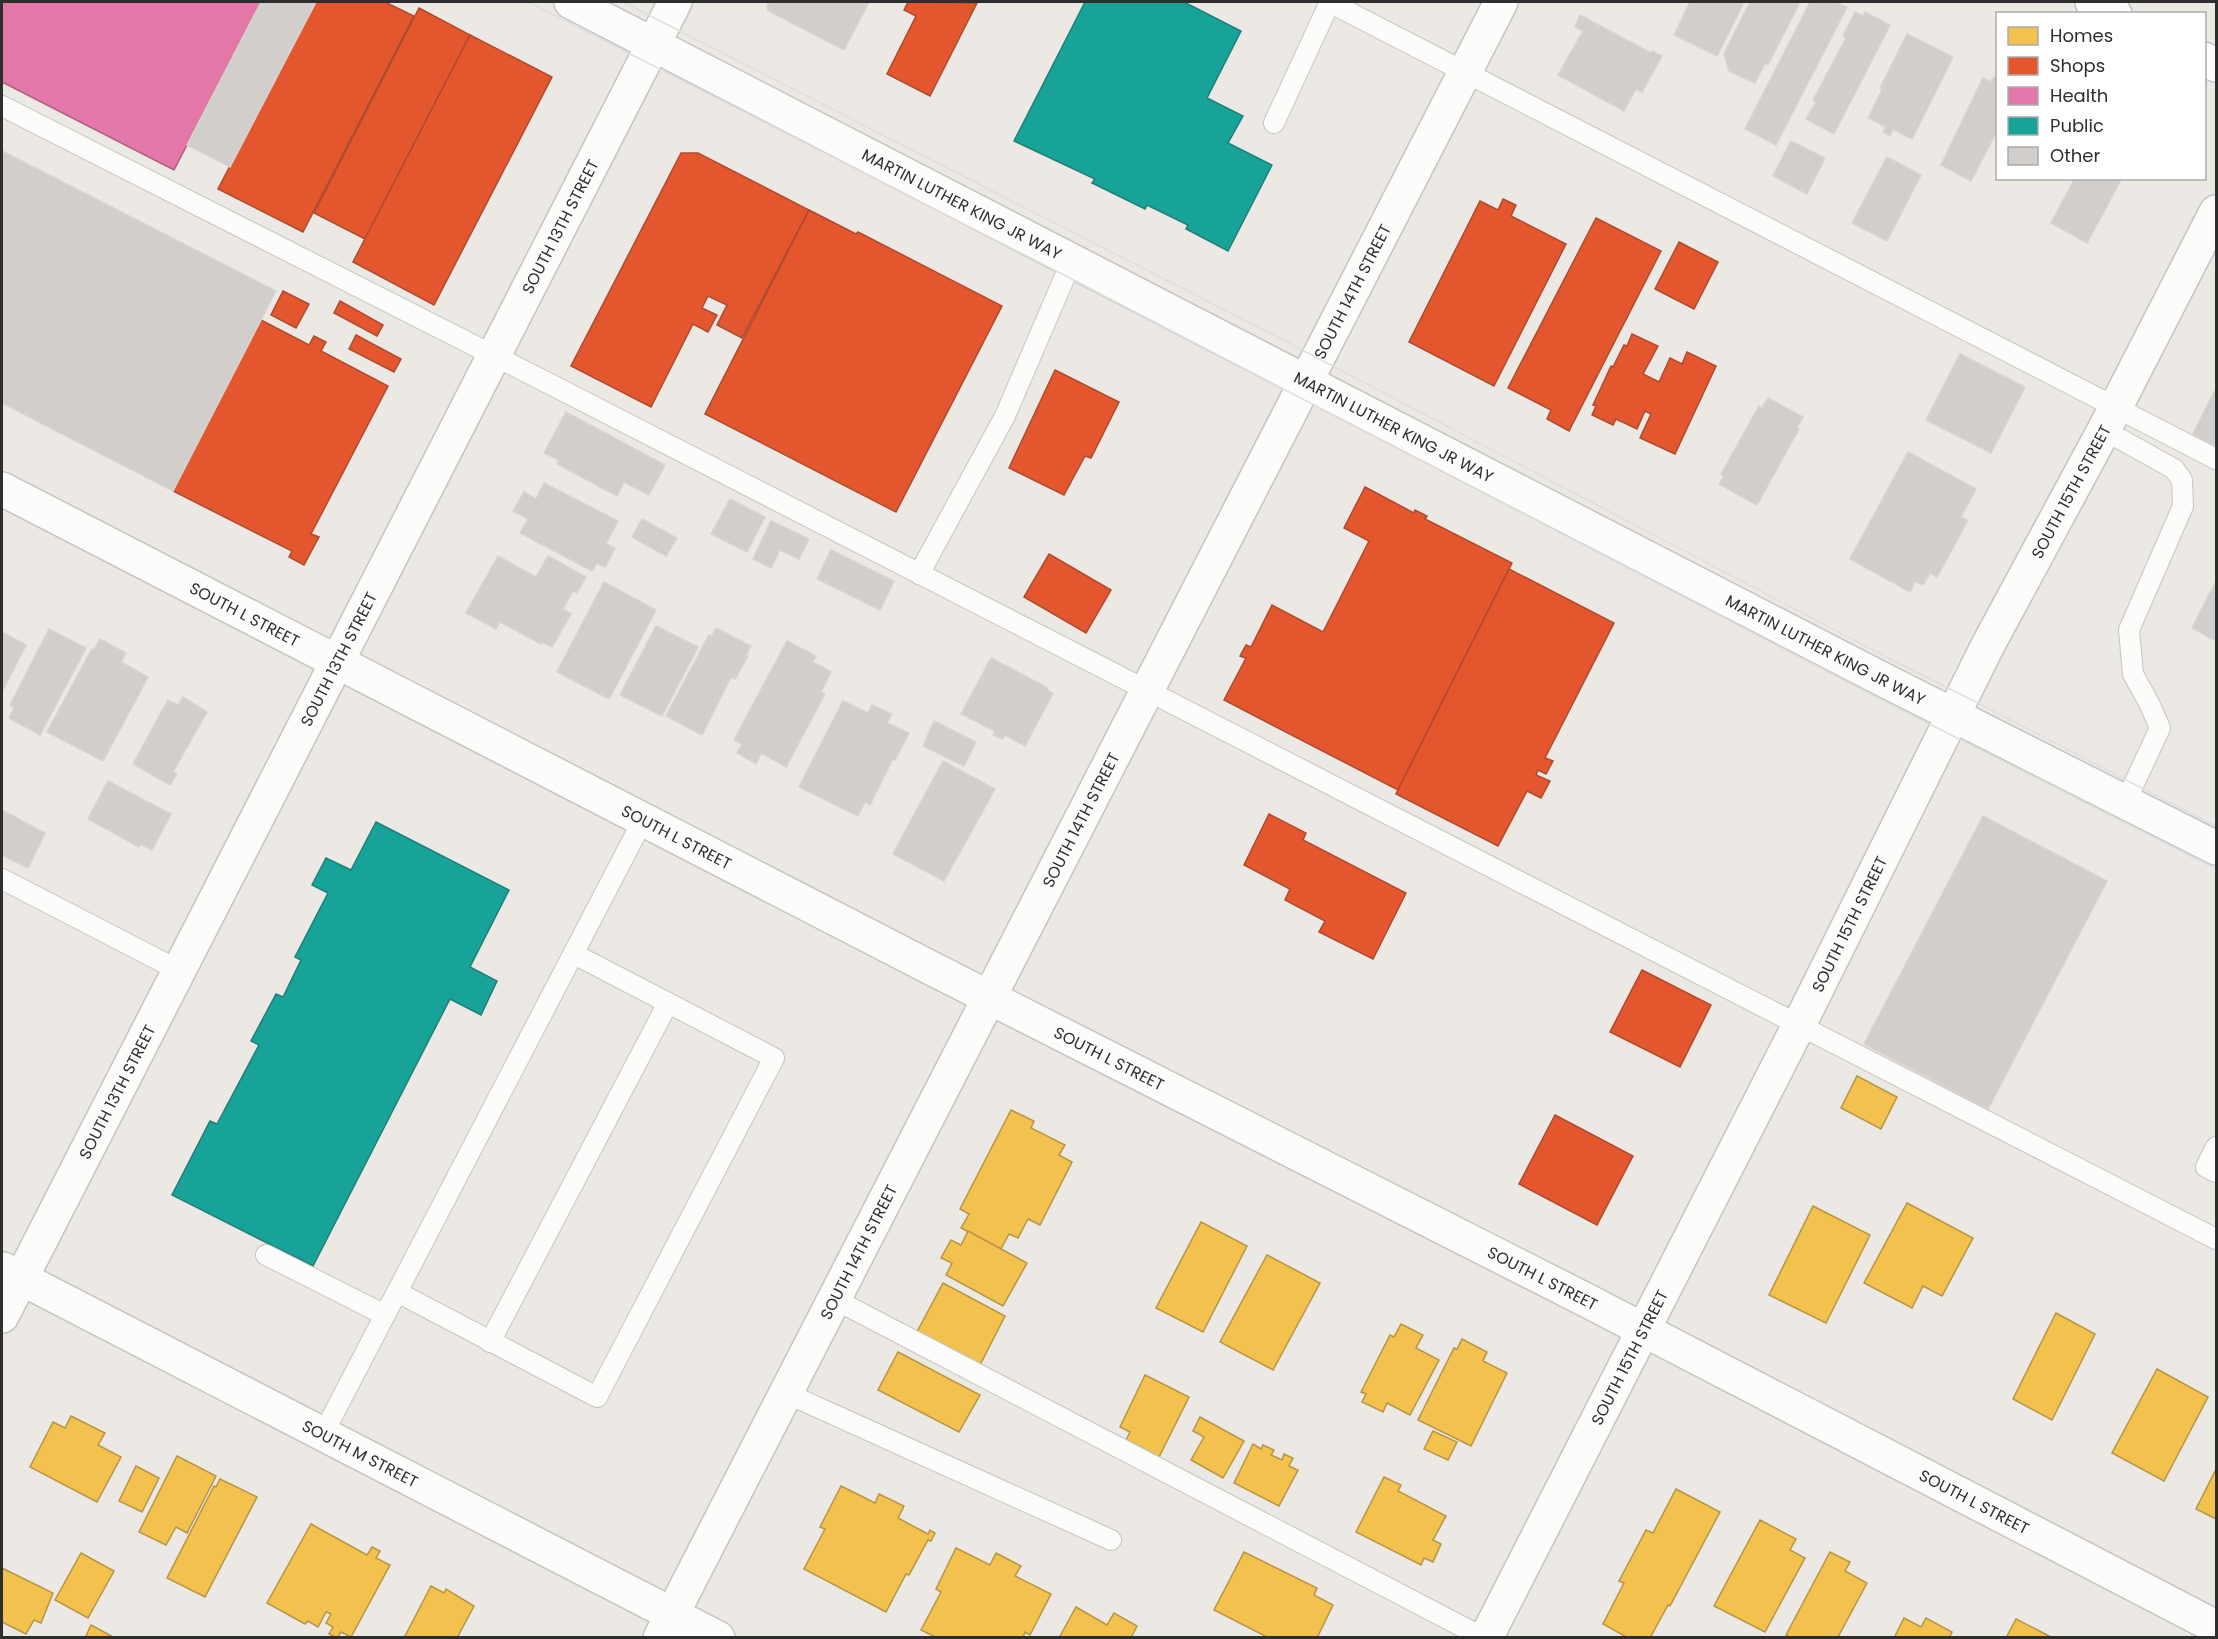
<svg xmlns="http://www.w3.org/2000/svg" width="2218" height="1639" viewBox="0 0 2218 1639" font-family="Poppins,sans-serif">
  <style>
    .homes { fill: #f2c14e; stroke: #b79544; stroke-width: 1.5 }
    .shops { fill: #e4572e; stroke: #ad4b2e; stroke-width: 1.5 }
    .health { fill: #e377a8; stroke: #ad6183; stroke-width: 1.5 }
    .public { fill: #17a398; stroke: #1e8078; stroke-width: 1.5 }
    .building { fill: #d1cecb; stroke: #d7d4d0; stroke-width: 1.5 }
    .lines { fill: none; stroke-linecap: round; stroke-linejoin: round }
    .service-casing { stroke: #c5c4c5; stroke-width: 22 }
    .minor-casing { stroke: #c5c4c5; stroke-width: 36 }
    .tertiary-casing { stroke: #c5c4c5; stroke-width: 36 }
    .secondary-casing { stroke: #c5c4c5; stroke-width: 36 }
    .service { stroke: #fcfcfb; stroke-width: 20 }
    .minor { stroke: #fcfcfb; stroke-width: 33 }
    .tertiary { stroke: #fcfcfb; stroke-width: 33 }
    .secondary { stroke: #fcfcfb; stroke-width: 33 }
    .tram { stroke: #dfdfe1; stroke-width: 1.5 }
    .labels { text-anchor: middle; stroke-width: 6; stroke-linejoin: round; paint-order: stroke }
    .street-label { font-size: 16px; fill: #2e2e2e; stroke: #fff }
  </style>
  <rect width="100%" height="100%" fill="#ece8e4"/>
  <g class="homes">
    <path d="M1857,1076L1897,1097L1881,1129L1841,1108Z"/>
    <path d="M1011,1110L1034,1121L1031,1128L1065,1145L1059,1155L1072,1162L1040,1225L1028,1219L1018,1238L1009,1234L1001,1249L961,1228L969,1214L960,1209Z"/>
    <path d="M1907,1203L1973,1238L1942,1296L1923,1286L1912,1308L1864,1283Z"/>
    <path d="M1813,1206L1870,1235L1826,1323L1769,1295Z"/>
    <path d="M1201,1222L1247,1246L1203,1332L1156,1308Z"/>
    <path d="M968,1231L1027,1263L1003,1306L946,1275L952,1263L941,1258L951,1240L961,1245Z"/>
    <path d="M1267,1255L1320,1283L1273,1370L1220,1342Z"/>
    <path d="M943,1283L1005,1316L980,1365L917,1332Z"/>
    <path d="M2056,1313L2095,1334L2052,1420L2013,1399Z"/>
    <path d="M1401,1324L1423,1335L1416,1348L1439,1360L1410,1415L1387,1403L1383,1412L1362,1402L1366,1394L1361,1392L1390,1335L1394,1337Z"/>
    <path d="M1462,1339L1487,1352L1483,1361L1507,1373L1471,1446L1418,1420L1454,1348L1457,1349Z"/>
    <path d="M898,1352L980,1395L959,1432L878,1390Z"/>
    <path d="M2157,1369L2208,1397L2164,1481L2112,1453Z"/>
    <path d="M1145,1375L1189,1397L1159,1457L1126,1440L1130,1432L1120,1427Z"/>
    <path d="M71,1416L105,1433L98,1445L121,1457L97,1502L30,1467L53,1422L65,1428Z"/>
    <path d="M1200,1417L1244,1441L1223,1478L1191,1460L1204,1437L1193,1431Z"/>
    <path d="M1433,1431L1457,1442L1448,1460L1424,1449Z"/>
    <path d="M1253,1444L1261,1449L1263,1445L1274,1450L1271,1455L1282,1460L1284,1454L1293,1458L1289,1466L1298,1470L1279,1506L1234,1483Z"/>
    <path d="M177,1456L216,1476L187,1533L176,1527L166,1545L139,1532Z"/>
    <path d="M136,1466L159,1478L142,1512L119,1501Z"/>
    <path d="M2216,1469V1519L2196,1509Z"/>
    <path d="M1384,1477L1401,1485L1398,1491L1446,1516L1433,1540L1441,1544L1433,1562L1424,1558L1421,1565L1356,1532Z"/>
    <path d="M220,1479L257,1497L205,1597L167,1578L214,1486L216,1487Z"/>
    <path d="M841,1486L875,1503L879,1494L904,1506L898,1518L928,1534L930,1530L935,1533L931,1541L928,1540L909,1575L906,1574L886,1612L804,1569L825,1529L820,1527Z"/>
    <path d="M1676,1489L1720,1512L1670,1606L1668,1605L1650,1638H1628L1603,1624L1624,1583L1619,1581L1646,1530L1653,1533Z"/>
    <path d="M1760,1520L1796,1539L1790,1550L1805,1558L1765,1632L1714,1606Z"/>
    <path d="M311,1524L367,1555L372,1547L380,1551L376,1558L390,1565L351,1637L341,1632L337,1638L329,1634L333,1627L326,1623L331,1614L326,1612L318,1627L308,1621L305,1624L267,1603Z"/>
    <path d="M956,1548L990,1565L996,1553L1021,1566L1015,1576L1051,1594L1030,1635L1025,1632L1023,1638H937L921,1630L941,1592L936,1589Z"/>
    <path d="M1244,1552L1317,1588L1314,1595L1333,1605L1317,1638H1269L1214,1610Z"/>
    <path d="M1830,1552L1850,1562L1845,1571L1867,1583L1838,1637L1791,1638L1786,1635Z"/>
    <path d="M81,1553L114,1571L88,1618L55,1600Z"/>
    <path d="M2,1568L53,1593L41,1623L34,1620L26,1634L2,1622Z"/>
    <path d="M431,1586L444,1593L446,1589L474,1606L457,1638H404Z"/>
    <path d="M1076,1607L1107,1625L1114,1613L1137,1626L1132,1636L1134,1638H1059Z"/>
    <path d="M1904,1618L1921,1627L1926,1618L1952,1632L1949,1638H1894Z"/>
    <path d="M2016,1619L2053,1638H2006Z"/>
    <path d="M91,1625L115,1638H85Z"/>
  </g>
  <g class="shops">
    <path d="M316,2H385L414,16L303,232L218,189Z"/>
    <path d="M908,2L977,3L930,96L887,74L916,16L904,10Z"/>
    <path d="M419,8L470,35L365,239L314,213Z"/>
    <path d="M470,35L552,77L434,305L353,262Z"/>
    <path d="M681,153H698L809,210L742,338L717,325L727,305L708,296L702,308L717,315L708,332L693,324L651,407L571,366Z"/>
    <path d="M1503,199L1516,205L1511,216L1566,244L1494,386L1409,342L1480,201L1498,210Z"/>
    <path d="M809,210L856,234L858,232L1002,306L896,512L705,414Z"/>
    <path d="M1596,218L1661,251L1569,431L1547,419L1551,410L1508,388Z"/>
    <path d="M1679,242L1718,262L1694,309L1655,289Z"/>
    <path d="M283,291L309,304L296,328L271,315Z"/>
    <path d="M340,301L383,325L377,336L334,313Z"/>
    <path d="M261,320L309,345L314,336L326,342L321,351L388,386L311,534L319,537L304,565L289,557L292,551L173,491Z"/>
    <path d="M1632,334L1658,346L1643,374L1659,382L1670,358L1682,364L1687,352L1716,366L1675,454L1640,438L1651,414L1645,411L1637,429L1616,419L1613,425L1592,415L1596,406L1593,405L1611,366L1613,367L1624,345L1627,346Z"/>
    <path d="M356,335L401,359L394,372L349,349Z"/>
    <path d="M1055,370L1119,402L1091,458L1085,456L1064,495L1009,468Z"/>
    <path d="M1365,487L1414,513L1415,510L1427,516L1425,519L1512,563L1398,790L1224,700L1246,658L1240,656L1246,645L1251,647L1272,605L1323,632L1369,541L1344,528Z"/>
    <path d="M1049,554L1111,590L1086,633L1024,597Z"/>
    <path d="M1509,569L1614,623L1545,758L1553,761L1546,774L1538,770L1536,775L1550,781L1541,798L1527,791L1498,846L1396,794Z"/>
    <path d="M1269,814L1306,833L1303,840L1406,893L1373,959L1319,932L1325,921L1285,900L1290,889L1244,865Z"/>
    <path d="M1642,970L1711,1005L1680,1067L1610,1032Z"/>
    <path d="M1555,1115L1633,1156L1597,1225L1519,1184Z"/>
  </g>
  <path class="health" d="M2,2H261L174,170L2,82Z"/>
  <g class="public">
    <path d="M1085,2H1184L1241,31L1207,98L1243,116L1228,143L1272,165L1228,251L1186,229L1188,225L1147,205L1145,209L1092,183L1095,179L1014,141Z"/>
    <path d="M376,822L509,890L470,967L497,981L481,1015L450,999L313,1266L172,1195L210,1121L217,1124L259,1045L251,1041L276,994L283,997L301,960L295,957L328,893L312,885L326,858L351,870Z"/>
  </g>
  <g class="building">
    <path d="M261,2H316L230,167L187,145Z"/>
    <path d="M768,2H869L844,50L767,10Z"/>
    <path d="M1690,2H1744L1717,56L1674,35Z"/>
    <path d="M1750,2H1800L1768,65L1765,63L1755,83L1729,71L1724,54Z"/>
    <path d="M1810,2H1836L1847,7L1776,145L1745,129Z"/>
    <path d="M1855,12L1863,16L1865,12L1890,25L1834,134L1806,119L1816,102L1813,100L1846,38L1843,36Z"/>
    <path d="M1580,15L1651,53L1652,51L1662,56L1642,92L1636,89L1624,111L1558,75L1583,31L1575,27Z"/>
    <path d="M1907,34L1953,57L1912,139L1893,129L1890,136L1883,132L1886,127L1868,118L1882,90L1880,88Z"/>
    <path d="M1994,77L1998,79V129L1971,181L1941,165L1983,78L1991,82Z"/>
    <path d="M1791,141L1825,158L1807,194L1773,176Z"/>
    <path d="M2,151L276,291L173,491L2,403Z"/>
    <path d="M1887,157L1921,175L1887,241L1852,223Z"/>
    <path d="M2075,178H2122L2087,243L2051,223Z"/>
    <path d="M1960,354L2025,387L1991,453L1926,420Z"/>
    <path d="M2216,388V446L2193,434Z"/>
    <path d="M1768,398L1803,417L1797,428L1799,429L1757,505L1719,484L1724,476L1721,474L1759,406L1762,408Z"/>
    <path d="M566,412L665,465L649,495L624,482L617,496L557,464L559,460L544,453Z"/>
    <path d="M1908,452L1976,489L1961,517L1968,520L1937,577L1930,573L1923,585L1915,581L1910,592L1850,559Z"/>
    <path d="M544,483L618,521L606,544L615,548L605,567L597,563L592,571L520,533L528,519L513,511L524,492L536,499Z"/>
    <path d="M730,499L765,517L747,552L711,534Z"/>
    <path d="M642,519L677,538L666,556L632,537Z"/>
    <path d="M771,521L809,539L799,559L780,550L771,568L753,559Z"/>
    <path d="M831,550L894,581L880,610L817,579Z"/>
    <path d="M498,556L536,577L548,556L586,577L577,593L573,591L563,609L571,614L552,647L542,642L541,644L500,622L496,629L466,613Z"/>
    <path d="M2216,581V641L2192,628Z"/>
    <path d="M604,582L656,610L609,699L557,672Z"/>
    <path d="M656,626L698,647L662,716L620,695Z"/>
    <path d="M716,628L751,646L746,655L748,656L735,679L731,677L702,735L666,716L709,635L712,636Z"/>
    <path d="M49,629L86,648L40,735L9,718L14,708L10,705Z"/>
    <path d="M2,632L26,645L2,692Z"/>
    <path d="M100,639L126,653L121,662L148,677L103,761L47,732L92,649L94,650Z"/>
    <path d="M787,641L816,656L813,662L831,672L821,692L825,694L786,767L761,753L756,764L737,753L742,744L734,740Z"/>
    <path d="M991,658L1048,688L1047,690L1053,693L1025,746L1005,735L1003,739L993,735L995,731L961,714Z"/>
    <path d="M183,697L207,712L173,772L177,774L170,785L133,764L168,700L178,705Z"/>
    <path d="M843,701L868,713L872,705L892,714L887,723L909,733L895,760L893,759L870,805L865,802L858,816L799,787Z"/>
    <path d="M934,721L976,742L964,766L923,746Z"/>
    <path d="M943,761L995,789L944,881L893,854Z"/>
    <path d="M108,781L171,814L152,850L141,844L139,847L88,819Z"/>
    <path d="M2,810L45,833L28,868L2,855Z"/>
    <path d="M1983,816L2107,881L1988,1109L1864,1044Z"/>
  </g>
  <g class="lines">
    <g class="service-casing">
      <g id="service">
        <path d="M1329,2L2216,459"/>
        <path d="M2,106L548,383L2216,1239"/>
        <path d="M1274,123L1330,2"/>
        <path d="M2104,430L2174,469L2182,480L2183,506L2129,630L2133,674L2149,703L2160,728L2126,801"/>
        <path d="M919,574L1005,416L1072,260"/>
        <path d="M2,879L178,970"/>
        <path d="M2216,1147L2206,1167L2216,1172"/>
        <path d="M266,1255L385,1315"/>
        <path d="M397,1292L597,1397L774,1058L574,954"/>
        <path d="M834,1299L1484,1638"/>
        <path d="M490,1342L668,1003"/>
        <path d="M786,1393L1111,1540"/>
        <path d="M323,1434L643,820"/>
      </g>
    </g>
    <g class="minor-casing">
      <g id="minor">
        <path id="s1" d="M2,489L931,968L1584,1299L2216,1627"/>
        <path id="s2" d="M3,1269L718,1638"/>
        <path id="s3" d="M2,1316L675,2"/>
        <path id="s4" d="M660,1638L1501,2"/>
      </g>
    </g>
    <g class="tertiary-casing">
      <g id="tertiary">
        <path d="M2092,2L2115,14"/>
        <path d="M2204,59L2216,65"/>
        <path id="s5" d="M1486,1638L1799,1025L1988,645L2104,430L2216,212"/>
      </g>
    </g>
    <g class="secondary-casing">
      <g id="secondary">
        <path id="s6" d="M571,2L1878,677L2216,848"/>
      </g>
    </g>
    <use href="#service" class="service"/>
    <use href="#minor" class="minor"/>
    <use href="#tertiary" class="tertiary"/>
    <use href="#secondary" class="secondary"/>
    <g class="tram">
      <path d="M528,2L1066,276L1870,694L2216,869"/>
      <path d="M623,2L1262,329L1888,658C1999,712 2106,771 2216,826"/>
    </g>
  </g>
  <g class="labels">
    <g class="street-label">
      <text dy="6" stroke="none"><textPath href="#s6" startOffset="440">MARTIN LUTHER KING JR WAY</textPath></text>
      <text dy="6" stroke="none"><textPath href="#s3" startOffset="1224">SOUTH 13TH STREET</textPath></text>
      <text dy="6" stroke="none"><textPath href="#s4" startOffset="1514">SOUTH 14TH STREET</textPath></text>
      <text dy="6" stroke="none"><textPath href="#s6" startOffset="926">MARTIN LUTHER KING JR WAY</textPath></text>
      <text dy="6" stroke="none"><textPath href="#s5" startOffset="1287">SOUTH 15TH STREET</textPath></text>
      <text dy="6" stroke="none"><textPath href="#s1" startOffset="273">SOUTH L STREET</textPath></text>
      <text dy="6" stroke="none"><textPath href="#s6" startOffset="1412">MARTIN LUTHER KING JR WAY</textPath></text>
      <text dy="6" stroke="none"><textPath href="#s3" startOffset="738">SOUTH 13TH STREET</textPath></text>
      <text dy="6" stroke="none"><textPath href="#s4" startOffset="920">SOUTH 14TH STREET</textPath></text>
      <text dy="6" stroke="none"><textPath href="#s1" startOffset="759">SOUTH L STREET</textPath></text>
      <text dy="6" stroke="none"><textPath href="#s5" startOffset="801">SOUTH 15TH STREET</textPath></text>
      <text dy="6" stroke="none"><textPath href="#s1" startOffset="1245">SOUTH L STREET</textPath></text>
      <text dy="6" stroke="none"><textPath href="#s3" startOffset="252">SOUTH 13TH STREET</textPath></text>
      <text dy="6" stroke="none"><textPath href="#s4" startOffset="434">SOUTH 14TH STREET</textPath></text>
      <text dy="6" stroke="none"><textPath href="#s1" startOffset="1731">SOUTH L STREET</textPath></text>
      <text dy="6" stroke="none"><textPath href="#s5" startOffset="315">SOUTH 15TH STREET</textPath></text>
      <text dy="6" stroke="none"><textPath href="#s2" startOffset="402">SOUTH M STREET</textPath></text>
      <text dy="6" stroke="none"><textPath href="#s1" startOffset="2217">SOUTH L STREET</textPath></text>
    </g>
  </g>
  <rect width="2218" height="1639" fill="none" stroke="#2e2e2e" stroke-width="6"/>
  <rect x="1996" y="12" width="210" height="168" fill="#ffffff" stroke="#ababab" stroke-width="1.5"/>
  <rect x="2008" y="27" width="30" height="18" fill="#f2c14e" stroke="#ababab" stroke-width="1.5"/>
  <text x="2050" y="42" font-size="18" fill="#2e2e2e">Homes</text>
  <rect x="2008" y="57" width="30" height="18" fill="#e4572e" stroke="#ababab" stroke-width="1.5"/>
  <text x="2050" y="72" font-size="18" fill="#2e2e2e">Shops</text>
  <rect x="2008" y="87" width="30" height="18" fill="#e377a8" stroke="#ababab" stroke-width="1.5"/>
  <text x="2050" y="102" font-size="18" fill="#2e2e2e">Health</text>
  <rect x="2008" y="117" width="30" height="18" fill="#17a398" stroke="#ababab" stroke-width="1.5"/>
  <text x="2050" y="132" font-size="18" fill="#2e2e2e">Public</text>
  <rect x="2008" y="147" width="30" height="18" fill="#d1cecb" stroke="#ababab" stroke-width="1.5"/>
  <text x="2050" y="162" font-size="18" fill="#2e2e2e">Other</text>
</svg>
